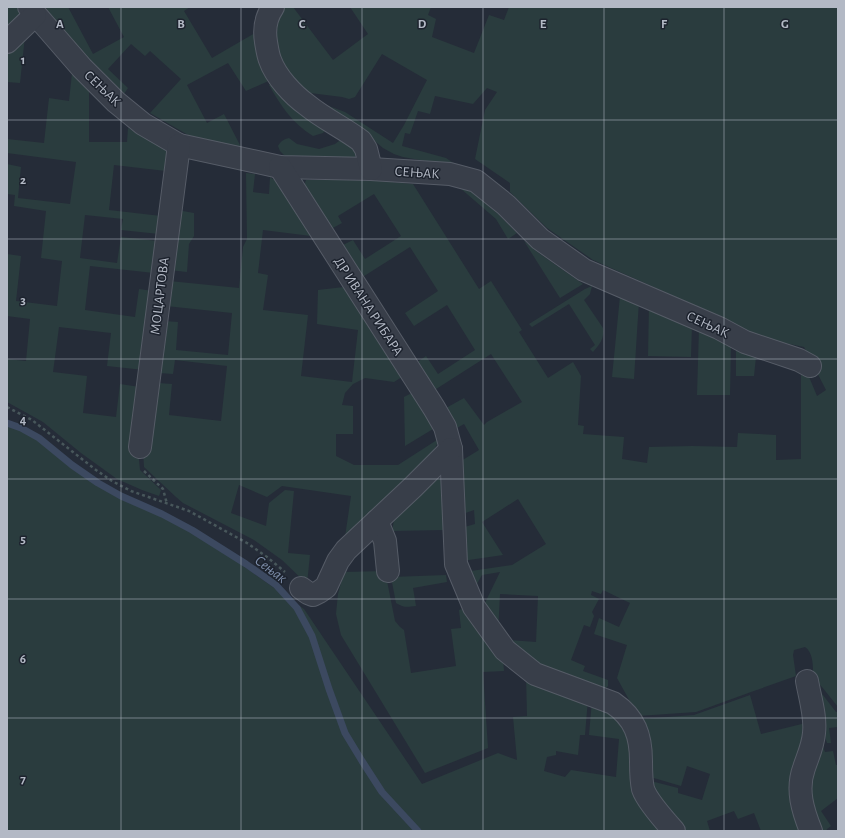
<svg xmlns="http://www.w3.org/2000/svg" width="845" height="838" viewBox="0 0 845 838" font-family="'Alegreya Sans',sans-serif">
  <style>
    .green { fill: #2a3c3e }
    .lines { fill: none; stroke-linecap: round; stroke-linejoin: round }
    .stream { stroke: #3c4960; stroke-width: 7 }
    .street-casing { stroke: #565c67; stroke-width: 24 }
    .path { stroke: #48575b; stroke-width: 2.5; stroke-dasharray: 3 3; stroke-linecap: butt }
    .street { stroke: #383e49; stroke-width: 22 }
    .grid { fill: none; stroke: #b3b9c5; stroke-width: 1; stroke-opacity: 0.55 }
    .labels { text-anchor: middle; stroke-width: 3; stroke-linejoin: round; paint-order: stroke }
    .street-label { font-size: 14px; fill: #b3b9c5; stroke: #1d232e }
    .water-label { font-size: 15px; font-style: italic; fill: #7e8eaa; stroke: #1d232e }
    .grid-label { font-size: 13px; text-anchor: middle; font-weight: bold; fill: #b3b9c5; stroke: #1d232e; stroke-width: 3; stroke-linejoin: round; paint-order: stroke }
  </style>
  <rect width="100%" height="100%" fill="#252c38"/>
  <g class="green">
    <path d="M7,7H16L19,11V19L7,26Z"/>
    <path d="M51,7H68L93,54L124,37L108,7H190L184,11L212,58L255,33L273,79L246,91L228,63L187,85L207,123L224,114L242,149L195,139L150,113L181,79L150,51L145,56L131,44L108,69L128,88L122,97L41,10Z"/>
    <path d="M283,7H293L333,60L368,34L350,7H431L428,15L436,19L432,37L474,53L489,15L504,20L509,7H838V707L822,687L813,678C813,668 814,653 805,647L794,650L793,655L796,676L751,692L696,712L638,716L617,678L627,645L594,634L599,618L619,627L630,603L603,590L601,594L592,591L591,595L599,599L592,612L594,616L590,627L584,625L571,660L585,666L583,671L608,680V686L604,690L559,679L509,640L536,642L538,596L500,594L498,634L482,609L500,572L482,575L473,591L464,572L512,565L546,544L518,499L482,522L503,555L462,561L461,528L475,524L474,510L460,515L461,461L479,450L464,424L457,428L446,408L464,398L484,425L487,422L522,402L491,354L433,391L416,363L426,356L438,374L475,350L447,305L414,326L405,313L438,291L410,247L361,278L341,246L353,240L365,259L401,236L374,194L338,216L342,223L331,229L304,186L306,180H371L413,184L479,289L491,281L522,330L519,332L548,378L573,362L581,376L578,425L584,426L583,434L624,437L622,459L647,463L649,447L692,446L737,447L738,433L776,435V460L801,459V372H807L817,396L826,390L804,347L760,338L721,317L593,260L547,228L510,192V183L475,159L485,110L497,92L487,88L473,104L435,96L430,114L418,111L410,134L405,133L402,146L446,158L455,164L453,166L403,157L394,154L383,148L370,137L326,105L345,112L393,143L404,125L427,80L382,54L355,97L349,99L342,97L310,93L303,89L285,67L276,44L274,25Z"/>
    <path d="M25,36L20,83L7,82V54Z"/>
    <path d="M72,73L89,91V142H127L128,128L166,150V171L114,165L109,210L161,216L159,234L121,230L123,219L85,215L80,258L117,263L121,237L158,241L154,273L90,266L85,310L135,317L139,289L153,291L144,370L107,366L111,333L59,327L53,372L87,376L83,413L116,417L120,384L140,387L138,449L140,470L161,490L159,496L142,490L117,479L81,453L43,422L7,402V359L26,361L30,319L7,316V254L21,256L16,301L57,306L62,261L41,258L46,211L14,206L15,195L7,194V164L21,167L18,198L70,204L76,162L7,153V139L44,143L49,98L69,101Z"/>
    <path d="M275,82L326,129L323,133L313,136C292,123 281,106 269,85Z"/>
    <path d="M289,138L297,144L319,149L335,144L343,138L356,151L355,157L350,160L286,157L280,151L278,146C281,141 284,139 289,138Z"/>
    <path d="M246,173L255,174L253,192L269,194L270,177L276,181L311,236L263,230L258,273L268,275L263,310L308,315L301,376L352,382L358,330L317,324L318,290L344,287L402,377L394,382L365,378L353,384L345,393L342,405L353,406V434H336V456L354,465H398L440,438L430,458L345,537L351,496L282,486L267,497L239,485L231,513L266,526L269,503L285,490L294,491L288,553L310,555L307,584L282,560L254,540L183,503L176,497L144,467L143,450L158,383L172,384L169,415L221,421L227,366L175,360L173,374L159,373L164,321L178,322L176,350L228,355L232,313L166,306L169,281L239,288L243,247L247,239Z"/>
    <path d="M460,188L471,191L497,213L517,233L508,239L496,219Z"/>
    <path d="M177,210L194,213V236L189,244L187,272L169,270Z"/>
    <path d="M524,241L540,254L583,284L560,298Z"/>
    <path d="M592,286L590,294L584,300L603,328C605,338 599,345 593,352L590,349L595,345L569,304L532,327L529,324L585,289Z"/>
    <path d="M620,296L639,301L634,379L612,377Z"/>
    <path d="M649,305L692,324L691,357L648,356Z"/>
    <path d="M699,328L731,346L730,395H697Z"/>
    <path d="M736,349L756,357L754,376H736Z"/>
    <path d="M412,393L434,424L433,429L405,446L404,397Z"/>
    <path d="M7,422L33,435L93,479L113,492L151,508L168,517L229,556L304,609L422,784L498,753L517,760L513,717L527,716L526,675L588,699L585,735H580L578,755L556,751V755L547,757L544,771L565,777L571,770L616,777L619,739L589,735L592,700L625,719L667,831H7Z"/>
    <path d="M440,479L443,483L445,530L392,531L394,520L434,481Z"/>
    <path d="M385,571L395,621L400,627L404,630L411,673L456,666L451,629L461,628L459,610L465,608L503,658L504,671L483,672L488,748L425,773L341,635L336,614L338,594L344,572Z"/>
    <path d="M446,575L447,582L413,588L416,606C407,607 404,608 396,603L391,577Z"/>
    <path d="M819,690L836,712H838V727L829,728L831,743H827L819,718Z"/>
    <path d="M750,695L761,734L810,722L805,831H761L754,813L738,819L734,811L707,821L710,831H681L647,780L678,788V793L702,800L710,774L687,766L681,786L647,776L640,719L694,715Z"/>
    <path d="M819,736L825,752L833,751L836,765H838V798L821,811L831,826L827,829L826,831H816L805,783Z"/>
  </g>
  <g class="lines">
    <path class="stream" d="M7,423L21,428L39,438L72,465L98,483L121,496L162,514L192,530L246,564L276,585L297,608L312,636L329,689L345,733L362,761L382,792L418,831"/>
    <g class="street-casing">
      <g id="street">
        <path d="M29,7L82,68L116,102L143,124L179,145L280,167L371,169L419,172L450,174L476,181L506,205L540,239L584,270L719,328L745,342L799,360L810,366"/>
        <path d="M273,7C266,17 264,30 266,42C267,48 268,55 270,60C276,77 293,95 307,105C324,119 344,128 361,141L366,149L371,169"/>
        <path d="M7,42L35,15"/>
        <path d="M280,167L434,408L445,427L451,449L456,564L474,607L505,650L535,674L613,703C635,718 641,736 641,761C641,770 641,780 643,789C647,801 665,821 674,831"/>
        <path d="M140,447L179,145"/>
        <path d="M377,521L385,541L388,571"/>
        <path d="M301,588L308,593L313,595L319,592L326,587L338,561L346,550L413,487L451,449"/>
        <path d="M807,681C810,698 816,716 814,733C813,746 808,756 804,768C796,790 803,811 811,831"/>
      </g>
    </g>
    <g class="path">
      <path d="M7,407L32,420L96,470L112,481L131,491L189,511L247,543L267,557L285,572"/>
      <path d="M144,471L163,489L167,504"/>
    </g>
    <use href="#street" class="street"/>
  </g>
  <path class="grid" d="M121,7V831M241,7V831M362,7V831M483,7V831M604,7V831M724,7V831M7,120H838M7,239H838M7,359H838M7,479H838M7,599H838M7,718H838"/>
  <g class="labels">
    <g class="street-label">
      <text transform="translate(103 88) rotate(44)" y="5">СЕЊАК</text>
      <text transform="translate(417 172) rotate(4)" y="5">СЕЊАК</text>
      <text transform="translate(159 296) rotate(-83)" y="5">МОЦАРТОВА</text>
      <text transform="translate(369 306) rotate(57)" y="5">ДР ИВАНА РИБАРА</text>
      <text transform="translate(708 324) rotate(25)" y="5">СЕЊАК</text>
    </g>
    <g class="water-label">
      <text transform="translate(271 569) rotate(37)" y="5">Сењак</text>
    </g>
  </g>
  <g class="grid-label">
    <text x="60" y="28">A</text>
    <text x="181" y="28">B</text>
    <text x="302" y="28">C</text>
    <text x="422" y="28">D</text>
    <text x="543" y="28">E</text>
    <text x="664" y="28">F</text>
    <text x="785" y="28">G</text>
    <text x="23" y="64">1</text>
    <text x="23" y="184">2</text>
    <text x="23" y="304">3</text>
    <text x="23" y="424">4</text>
    <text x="23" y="543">5</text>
    <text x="23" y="663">6</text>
    <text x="23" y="783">7</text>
  </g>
  <rect width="845" height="838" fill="none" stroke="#b3b9c5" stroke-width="16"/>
</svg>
